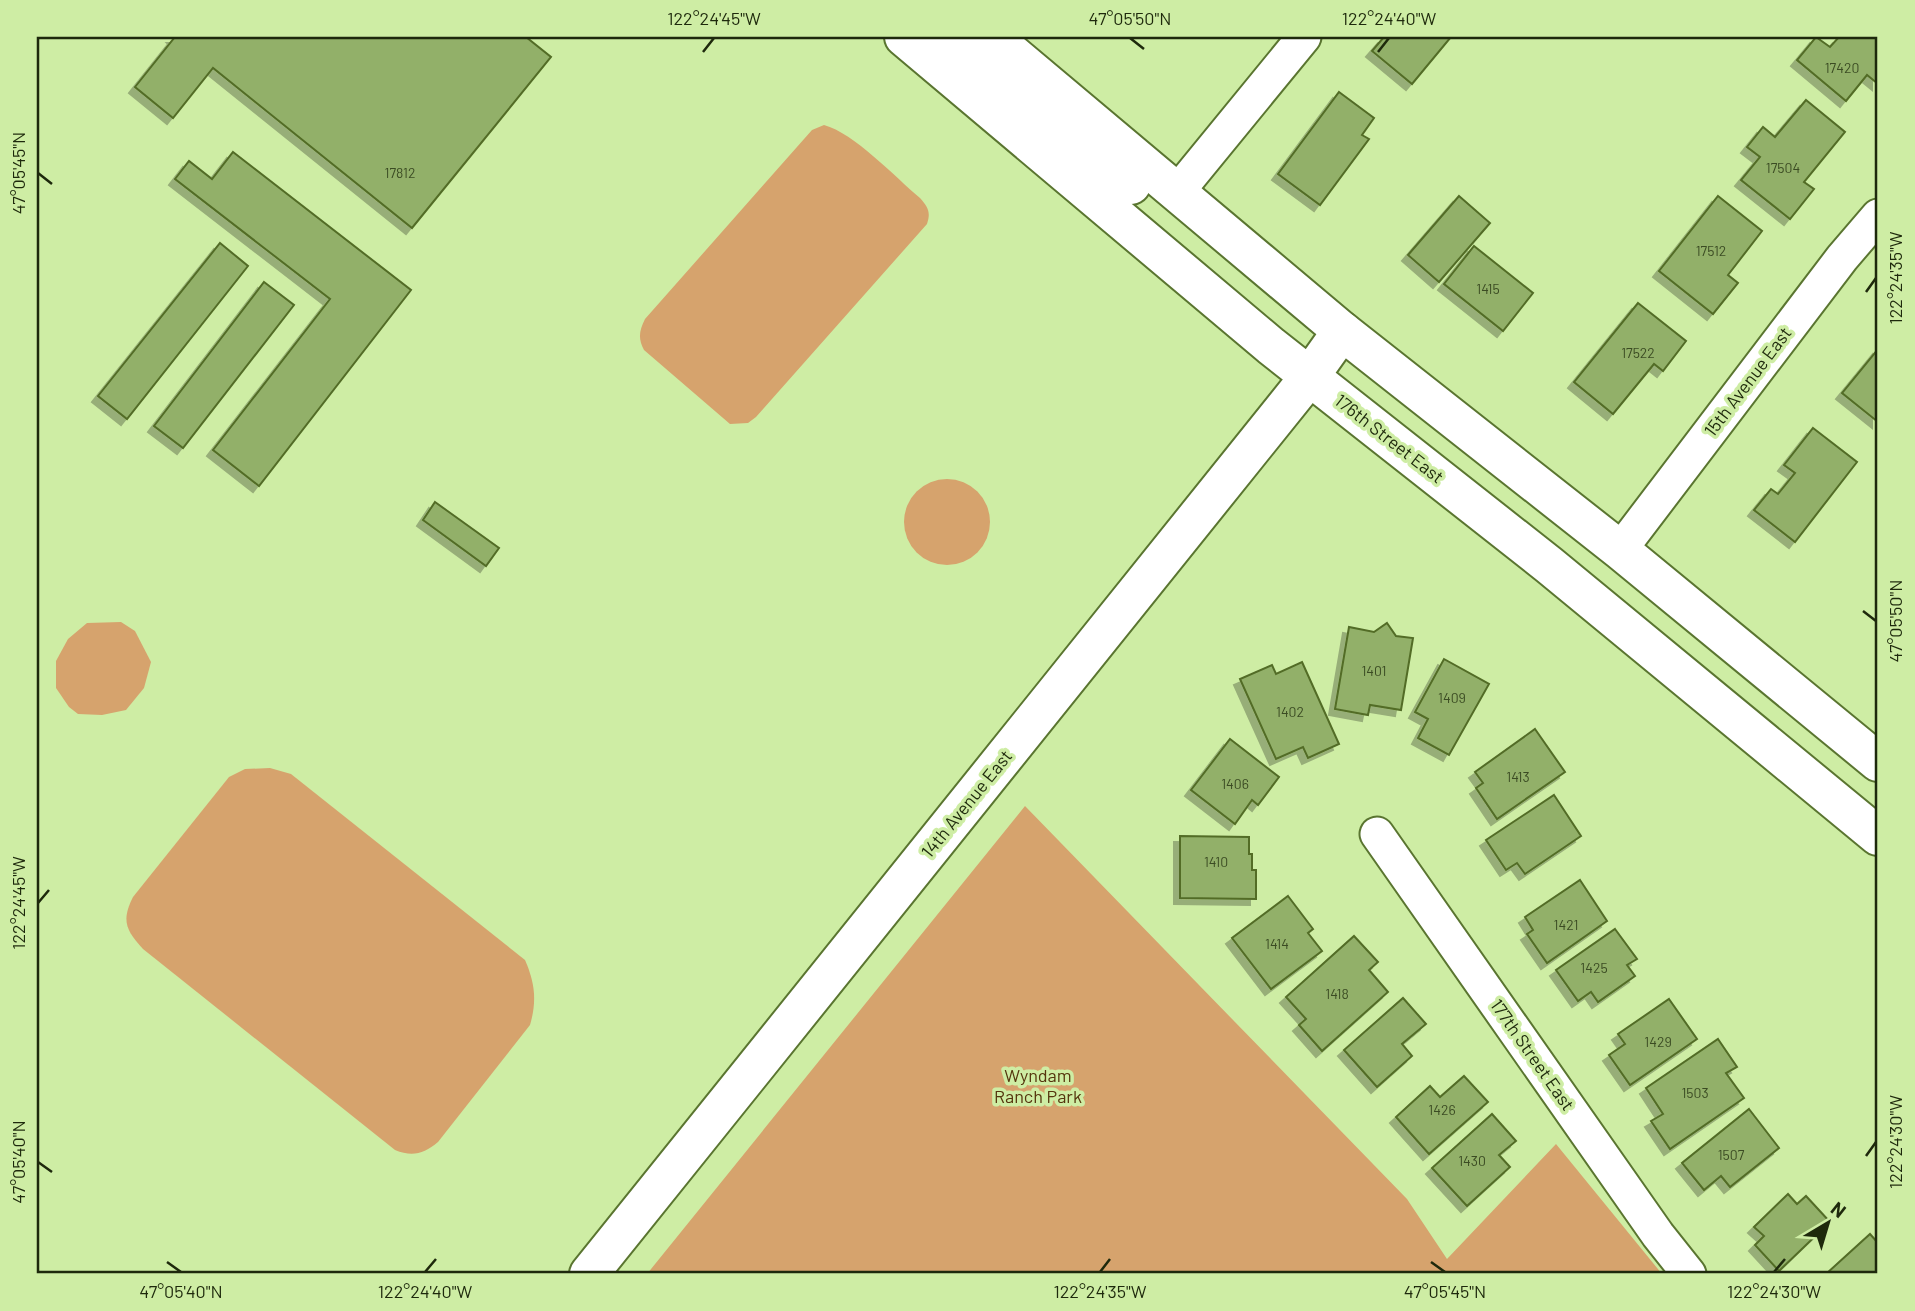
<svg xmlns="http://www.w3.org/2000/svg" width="1915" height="1311" viewBox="0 0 1915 1311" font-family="Barlow,sans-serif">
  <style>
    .green { fill: #d6a36d }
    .building { fill: #92b069; stroke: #526c27; stroke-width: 2; filter: url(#shadow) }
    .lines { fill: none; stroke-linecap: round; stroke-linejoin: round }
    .minor-casing { stroke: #5a7530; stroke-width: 37 }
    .tertiary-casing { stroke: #5a7530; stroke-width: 42 }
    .primary-casing { stroke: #5a7530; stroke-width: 42 }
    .minor { stroke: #fff; stroke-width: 33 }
    .tertiary { stroke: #fff; stroke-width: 38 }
    .primary { stroke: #fff; stroke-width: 38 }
    .ticks { fill: none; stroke: #1e290c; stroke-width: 2.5 }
    .labels { text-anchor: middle; stroke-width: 7; stroke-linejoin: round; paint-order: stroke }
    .number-label { font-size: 14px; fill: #3b4b23 }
    .street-label { font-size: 18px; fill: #1e290c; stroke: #ceeda4 }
    .park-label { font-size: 18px; fill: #55350e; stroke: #ceeda4 }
    .neatline { fill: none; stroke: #1e290c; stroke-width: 2.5 }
    .ticks-label { font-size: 18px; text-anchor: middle; fill: #1e290c }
  </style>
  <defs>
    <filter id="shadow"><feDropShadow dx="-6" dy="6" stdDeviation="0" flood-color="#0004"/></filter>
  </defs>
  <rect width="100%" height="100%" fill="#ceeda4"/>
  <g class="green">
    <path d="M824,125C854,133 895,177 920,198C928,207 931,212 927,224L756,417L748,423L730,424L644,350C638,339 639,331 645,319L812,130Z"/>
    <circle cx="947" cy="522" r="43"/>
    <path d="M121,622L135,631L151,662L144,688L126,710L102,715L78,714L69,707L56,688V661L68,639L87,623Z"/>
    <path d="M270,768L291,774L525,960C535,983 537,1001 530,1025L438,1142C424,1154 412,1157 395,1150L143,949C126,930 121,921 133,897L229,777L245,769Z"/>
    <path d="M1025,806L1407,1199L1447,1259L1556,1144L1662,1274H647Z"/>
  </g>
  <g class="building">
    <path d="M173,37H526L551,57L412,228L213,68L173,118L135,87L174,38Z"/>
    <path d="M1384,37H1451L1412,84L1372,51Z"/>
    <path d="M1816,37L1830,47L1839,37H1878V84L1867,75L1846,101L1797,60Z"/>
    <path d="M1339,92L1374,118L1362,135L1369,139L1320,205L1278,174Z"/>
    <path d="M1806,100L1845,132L1804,182L1814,189L1790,219L1741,180L1760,157L1747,147L1763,127L1775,137Z"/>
    <path d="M233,152L411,290L259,486L213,450L330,299L175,179L189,161L212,179Z"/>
    <path d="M1459,196L1490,223L1439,282L1408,255Z"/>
    <path d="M1718,196L1762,231L1728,275L1738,283L1713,314L1659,271Z"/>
    <path d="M220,243L248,266L127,419L98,396Z"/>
    <path d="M1474,246L1533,293L1503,331L1444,284Z"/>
    <path d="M264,282L294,305L183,448L154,426Z"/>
    <path d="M1638,303L1686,341L1663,371L1654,364L1613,414L1574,382Z"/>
    <path d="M1878,349V422L1842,393Z"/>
    <path d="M1813,428L1857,462L1795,542L1754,510L1771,489L1778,494L1795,473L1784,465Z"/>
    <path d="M435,502L499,548L486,566L423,520Z"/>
    <path d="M1387,623L1396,636L1413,638L1401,710L1370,705L1368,715L1335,709L1349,627L1374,632Z"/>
    <path d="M1444,659L1489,684L1449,755L1418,738L1428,719L1415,712Z"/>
    <path d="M1302,662L1339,744L1308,758L1303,747L1276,759L1240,679L1272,665L1276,674Z"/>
    <path d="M1535,729L1565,772L1497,819L1476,788L1483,783L1475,772Z"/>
    <path d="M1230,739L1279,777L1258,805L1252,800L1235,824L1191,790Z"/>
    <path d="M1554,795L1581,836L1525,874L1517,863L1506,870L1486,840Z"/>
    <path d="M1180,836L1249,837V854H1252V870H1256V899L1180,898Z"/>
    <path d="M1580,880L1607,921L1547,963L1527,934L1533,930L1525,917Z"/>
    <path d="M1288,896L1313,929L1308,933L1322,951L1271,989L1232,938Z"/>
    <path d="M1615,929L1637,959L1627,965L1635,976L1598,1002L1591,992L1578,1001L1556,970Z"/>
    <path d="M1354,936L1378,962L1369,970L1388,992L1322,1051L1299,1025L1306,1019L1286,997Z"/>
    <path d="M1403,998L1426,1024L1402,1044L1412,1056L1377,1087L1344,1050Z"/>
    <path d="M1669,999L1697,1039L1630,1085L1609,1055L1625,1044L1618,1034Z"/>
    <path d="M1718,1039L1737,1067L1726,1073L1744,1098L1670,1149L1651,1121L1663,1114L1646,1088Z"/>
    <path d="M1464,1076L1488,1102L1429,1154L1396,1117L1430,1086L1440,1097Z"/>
    <path d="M1749,1109L1779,1148L1730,1187L1721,1176L1704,1190L1682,1163Z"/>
    <path d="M1492,1114L1516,1141L1499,1155L1510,1167L1467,1206L1432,1168Z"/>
    <path d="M1788,1194L1797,1204L1806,1196L1830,1222L1779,1271L1755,1245L1764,1236L1754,1227Z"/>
    <path d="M1870,1234L1878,1243V1274H1826Z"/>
  </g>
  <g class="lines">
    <g class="minor-casing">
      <g id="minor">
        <path d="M1178,191L1304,37"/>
        <path d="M1620,550L1842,258L1878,216"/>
        <path d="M1377,834L1658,1235L1689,1274"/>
      </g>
    </g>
    <g class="tertiary-casing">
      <path id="tertiary" d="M589,1274L1310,376L1342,331"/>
    </g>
    <g class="primary-casing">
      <g id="primary">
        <path d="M904,37L1271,346L1549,565L1878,836"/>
        <path d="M992,37L1342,331L1620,550L1878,762"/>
        <path d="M952,44L1131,185"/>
      </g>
    </g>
    <use href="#minor" class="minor"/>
    <use href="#tertiary" class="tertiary"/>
    <use href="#primary" class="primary"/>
  </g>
  <path class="ticks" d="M1130,38L1144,49M703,52L714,38M1378,52L1389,38M38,173L52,184M1866,292L1876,278M1863,611L1876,621M38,903L49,890M1866,1156L1876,1142M38,1162L52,1172M167,1262L181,1272M1431,1262L1445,1272M425,1272L436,1259M1100,1272L1110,1259M1774,1272L1785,1259"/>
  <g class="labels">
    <g class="number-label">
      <text x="1842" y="73">17420</text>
      <text x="1783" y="173">17504</text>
      <text x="400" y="178">17812</text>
      <text x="1711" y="256">17512</text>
      <text x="1488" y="294">1415</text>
      <text x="1638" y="358">17522</text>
      <text x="1374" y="676">1401</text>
      <text x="1452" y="703">1409</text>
      <text x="1290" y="717">1402</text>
      <text x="1518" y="782">1413</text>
      <text x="1235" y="789">1406</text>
      <text x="1216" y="867">1410</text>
      <text x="1566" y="930">1421</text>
      <text x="1277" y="949">1414</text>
      <text x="1594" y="973">1425</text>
      <text x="1337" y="999">1418</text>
      <text x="1658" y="1047">1429</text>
      <text x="1695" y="1098">1503</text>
      <text x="1442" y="1115">1426</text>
      <text x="1731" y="1160">1507</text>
      <text x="1472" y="1166">1430</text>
    </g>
    <g class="street-label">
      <text transform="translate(1748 382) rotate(-53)" y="6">15th Avenue East</text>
      <text transform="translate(1389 439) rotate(38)" y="6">176th Street East</text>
      <text transform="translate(967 804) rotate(-51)" y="6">14th Avenue East</text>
      <text transform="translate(1532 1055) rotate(55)" y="6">177th Street East</text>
    </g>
    <g class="park-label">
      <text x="1038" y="1082">Wyndam<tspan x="1038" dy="21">Ranch Park</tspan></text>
    </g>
  </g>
  <rect width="1915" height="1311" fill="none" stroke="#ceeda4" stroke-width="77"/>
  <g transform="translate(1828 1223) rotate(38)" stroke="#ceeda4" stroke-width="5" paint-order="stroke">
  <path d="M0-5L12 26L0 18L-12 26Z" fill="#1e290c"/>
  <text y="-10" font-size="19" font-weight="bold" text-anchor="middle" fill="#1e290c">N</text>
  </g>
  <rect x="38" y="38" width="1838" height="1234" class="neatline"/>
  <g class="ticks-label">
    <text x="714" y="25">122°24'45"W</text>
    <text x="1130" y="25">47°05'50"N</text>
    <text x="1389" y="25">122°24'40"W</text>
    <text transform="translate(19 173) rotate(-90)" y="6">47°05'45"N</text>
    <text transform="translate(1896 278) rotate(-90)" y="6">122°24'35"W</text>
    <text transform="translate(1896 621) rotate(-90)" y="6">47°05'50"N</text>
    <text transform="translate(19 903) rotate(-90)" y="6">122°24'45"W</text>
    <text transform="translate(1896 1142) rotate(-90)" y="6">122°24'30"W</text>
    <text transform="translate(19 1162) rotate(-90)" y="6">47°05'40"N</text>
    <text x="181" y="1298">47°05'40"N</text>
    <text x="425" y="1298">122°24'40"W</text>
    <text x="1100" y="1298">122°24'35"W</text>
    <text x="1445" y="1298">47°05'45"N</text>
    <text x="1774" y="1298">122°24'30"W</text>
  </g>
</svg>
